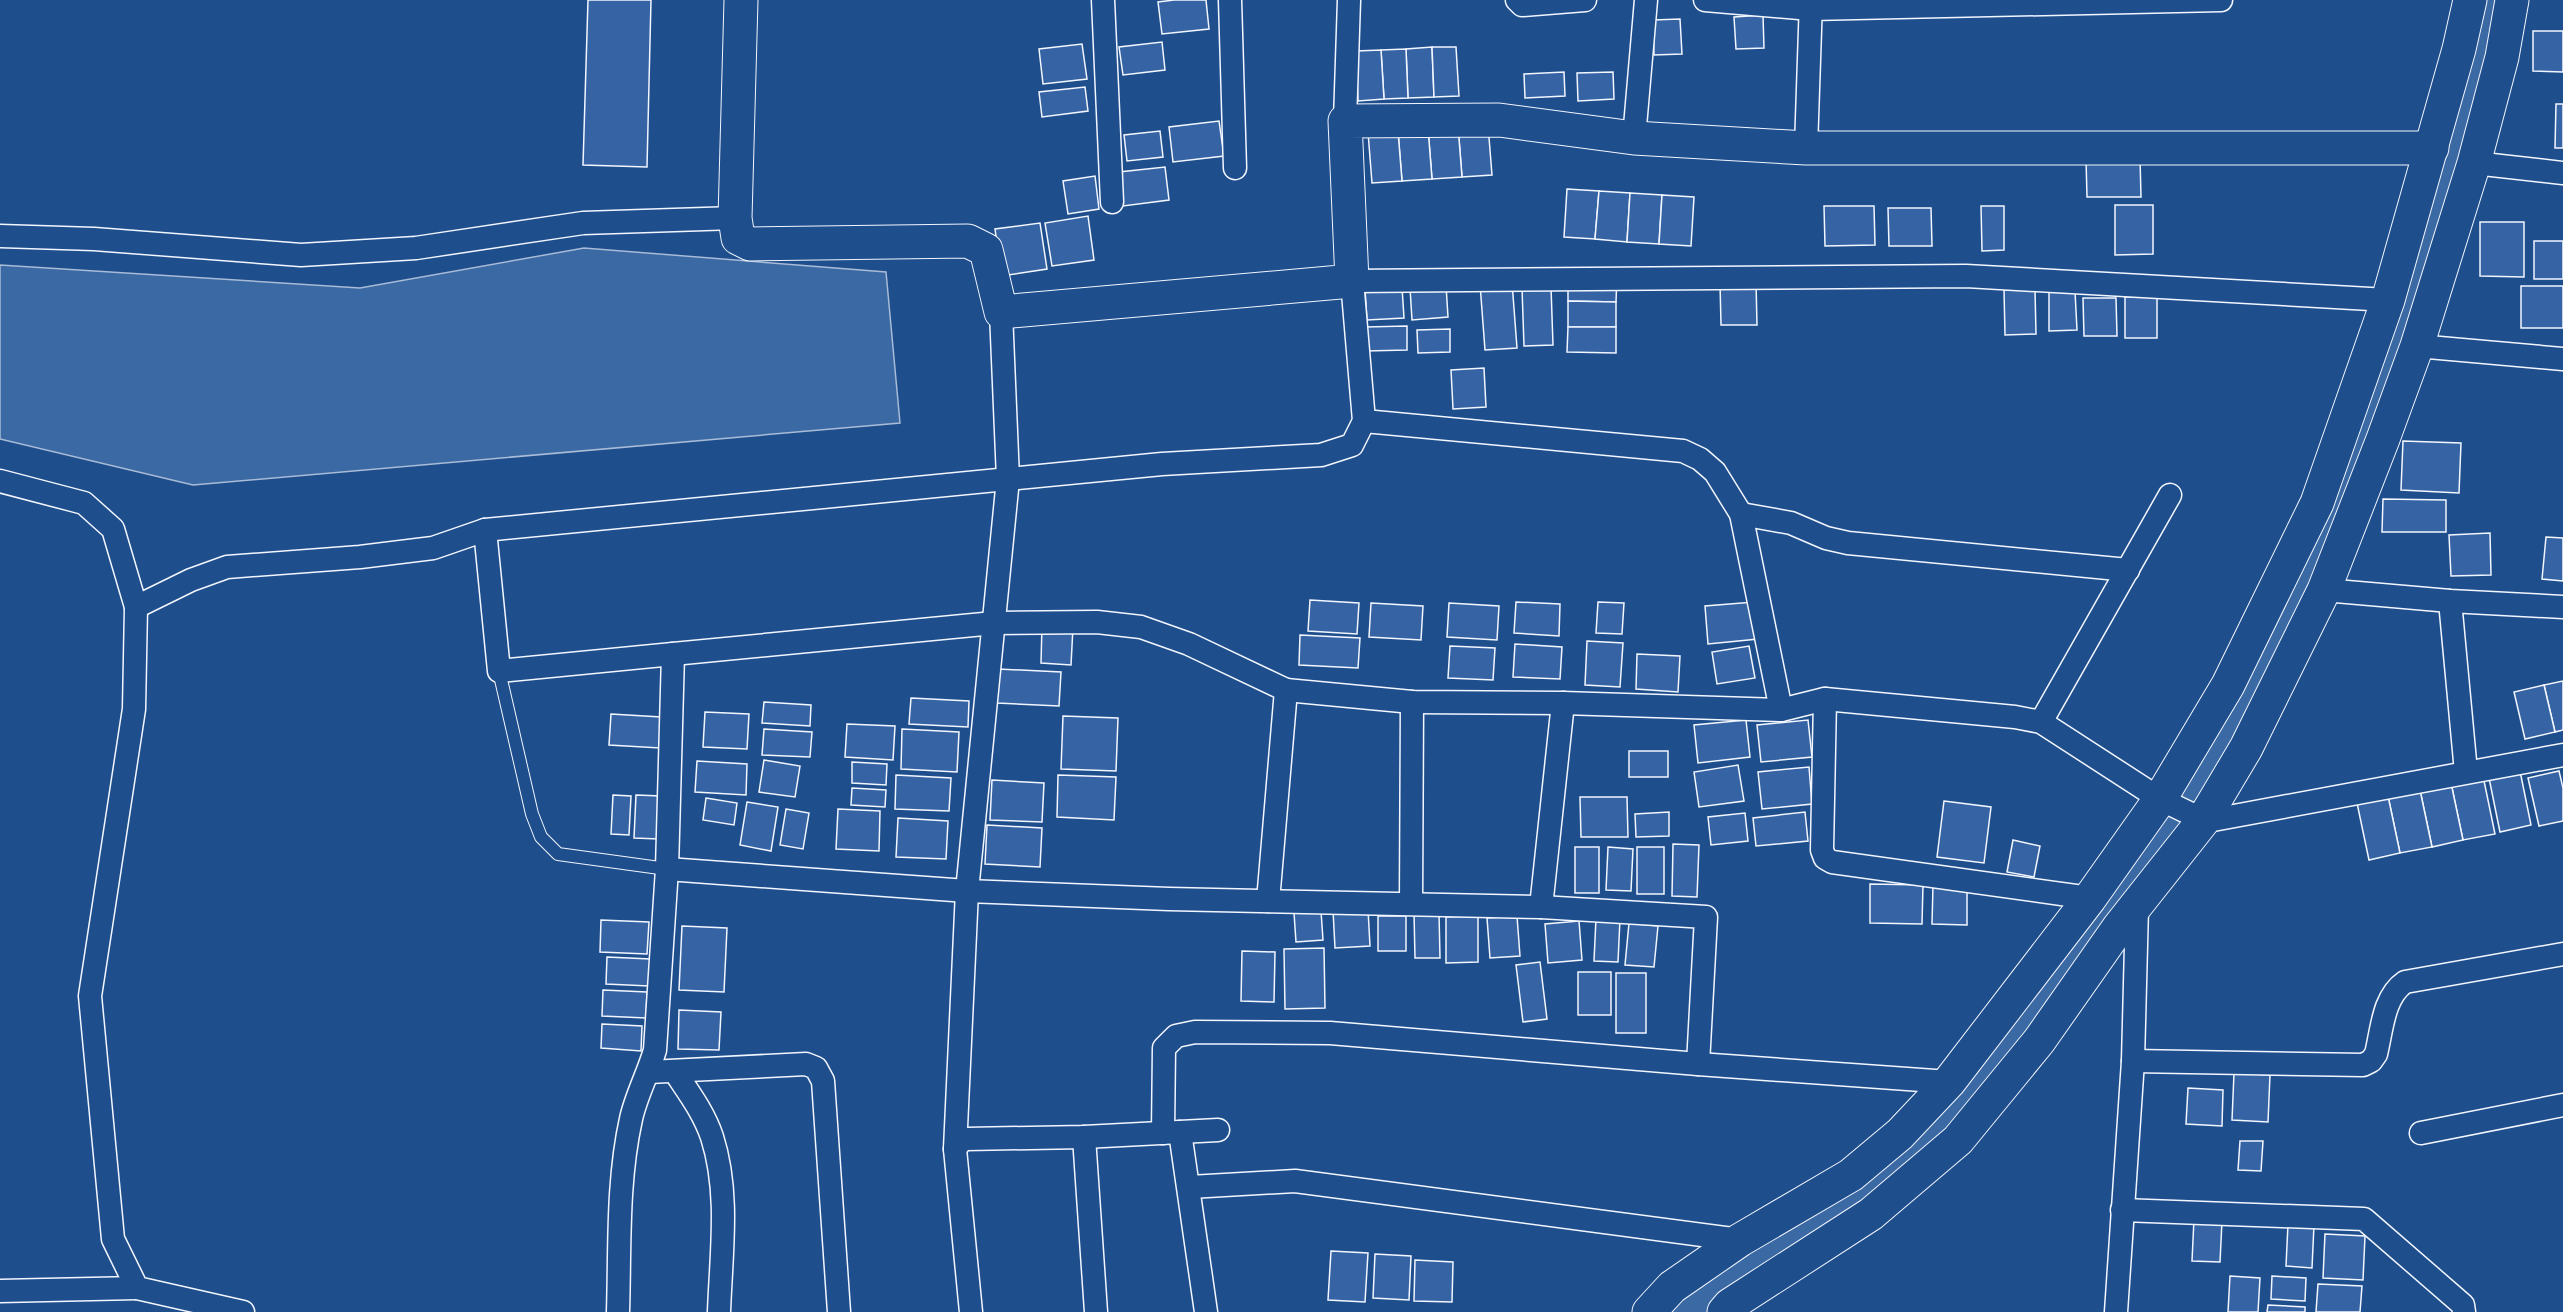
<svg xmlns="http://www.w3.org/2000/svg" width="2563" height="1312" viewBox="0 0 2563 1312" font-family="'Titillium Web',sans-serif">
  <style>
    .water { fill: #3b69a3; stroke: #a8bbd7; stroke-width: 1.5 }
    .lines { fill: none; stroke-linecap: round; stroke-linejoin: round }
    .canal { stroke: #3b69a3; stroke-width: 27 }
    .building { fill: #3563a3; stroke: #f2f6ff; stroke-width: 1.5 }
    .service-casing { stroke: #f2f6ff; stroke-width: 14 }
    .minor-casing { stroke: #f2f6ff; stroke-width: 25 }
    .secondary-casing { stroke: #f2f6ff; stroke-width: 35 }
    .primary-casing { stroke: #f2f6ff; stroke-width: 35 }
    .service { stroke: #1f4e8c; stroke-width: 12 }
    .minor { stroke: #1f4e8c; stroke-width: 22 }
    .secondary { stroke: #1f4e8c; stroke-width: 33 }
    .primary { stroke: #1f4e8c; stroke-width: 33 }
  </style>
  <rect width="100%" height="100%" fill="#1f4e8c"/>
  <path class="water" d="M584,248L886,272L900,423L193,485L0,439V265L360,288Z"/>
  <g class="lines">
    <path class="canal" d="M1686,1312L1722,1281L1862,1194L1928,1145L1987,1069L2171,825L2228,737L2316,570L2408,307L2463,131L2495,0"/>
  </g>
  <g class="building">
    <path d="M588,0H651L647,167L583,165Z"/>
    <path d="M1174,0H1206L1209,29L1162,34L1158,2Z"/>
    <path d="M1763,15L1764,48L1736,49L1734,17Z"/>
    <path d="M1680,19L1682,54L1654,55L1653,20Z"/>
    <path d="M2533,31H2563V72L2533,71Z"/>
    <path d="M1162,42L1165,70L1123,75L1119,47Z"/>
    <path d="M1082,44L1087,79L1043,84L1039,49Z"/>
    <path d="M1432,47L1434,97L1408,98L1406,49Z"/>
    <path d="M1432,47H1456L1459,96L1434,97Z"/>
    <path d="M1406,49L1408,98L1384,99L1381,50Z"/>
    <path d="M1381,50L1384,99L1358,101L1356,51Z"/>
    <path d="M1564,72L1565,96L1525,98L1524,74Z"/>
    <path d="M1613,72L1614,99L1578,101L1577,73Z"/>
    <path d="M1085,87L1088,111L1042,117L1039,92Z"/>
    <path d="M2556,104H2563V148H2555Z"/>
    <path d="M1219,121L1224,156L1173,162L1169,127Z"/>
    <path d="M1488,125L1492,175L1462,177L1458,126Z"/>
    <path d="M1458,126L1462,177L1432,179L1428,128Z"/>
    <path d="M1428,128L1432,179L1402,181L1398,131Z"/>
    <path d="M1160,131L1163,157L1127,161L1124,135Z"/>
    <path d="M1398,131L1402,181L1372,183L1368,132Z"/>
    <path d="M2140,158L2141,197H2087L2086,159Z"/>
    <path d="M1165,167L1169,200L1123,206L1119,172Z"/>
    <path d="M1095,176L1099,209L1068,214L1063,181Z"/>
    <path d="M1567,189L1599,191L1595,239L1564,237Z"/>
    <path d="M1599,191L1630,193L1627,242L1595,239Z"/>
    <path d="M1630,193L1662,195L1659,244L1627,242Z"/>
    <path d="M1662,195L1694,197L1691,246L1659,244Z"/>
    <path d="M2115,205H2153V254L2115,255Z"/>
    <path d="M1824,206H1874L1875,245L1825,246Z"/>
    <path d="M1981,206H2004V250L1982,251Z"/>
    <path d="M1888,208H1931L1932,246H1889Z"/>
    <path d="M1088,216L1094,260L1052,266L1045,223Z"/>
    <path d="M2480,222H2524V277L2480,276Z"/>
    <path d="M1040,223L1047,269L1002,276L995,229Z"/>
    <rect x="2534" y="241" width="29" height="38"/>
    <path d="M1568,275L1617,276L1616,302L1568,301Z"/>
    <path d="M1512,282L1517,348L1485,350L1480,284Z"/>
    <path d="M1756,282L1757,325H1721L1720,283Z"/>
    <path d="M1446,285L1448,317L1412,320L1410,288Z"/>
    <rect x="2521" y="286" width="42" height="42"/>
    <path d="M1402,287L1404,318L1367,320L1365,289Z"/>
    <path d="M1551,287L1553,345L1524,346L1522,288Z"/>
    <path d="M2004,290H2035L2036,334L2005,335Z"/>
    <path d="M2075,291L2077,330L2049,331V292Z"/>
    <rect x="2125" y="297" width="32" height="41"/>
    <path d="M2083,298H2116L2117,336H2084Z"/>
    <path d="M1568,301L1616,302V327H1568Z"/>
    <path d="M1407,326V350L1366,351L1365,327Z"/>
    <path d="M1568,327H1616V353L1567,352Z"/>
    <path d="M1450,329V352L1418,353L1417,330Z"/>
    <path d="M1484,368L1486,407L1453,409L1451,370Z"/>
    <path d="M2403,441L2461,443L2459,493L2401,490Z"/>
    <path d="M2383,499L2446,500V532H2382Z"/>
    <path d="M2490,533L2491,575L2451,576L2449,535Z"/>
    <path d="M2546,537L2563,538V581L2542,579Z"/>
    <path d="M1310,600L1359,603L1357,634L1308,631Z"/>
    <path d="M1516,602L1560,604L1559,636L1514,633Z"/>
    <path d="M1598,602L1624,603L1622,634L1596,633Z"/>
    <path d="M1754,602L1758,639L1708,644L1705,606Z"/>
    <path d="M1371,603L1423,606L1421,640L1369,637Z"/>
    <path d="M1449,603L1499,606L1497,640L1447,637Z"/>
    <path d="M1042,625L1073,627L1071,665L1041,663Z"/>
    <path d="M1300,635L1360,638L1358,668L1299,665Z"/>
    <path d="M1587,641L1623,643L1620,687L1585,685Z"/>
    <path d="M1515,644L1562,647L1560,679L1513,677Z"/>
    <path d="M1450,646L1495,648L1493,680L1448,678Z"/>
    <path d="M1749,646L1755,678L1717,684L1712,652Z"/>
    <path d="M1637,654L1680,656L1678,692L1636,689Z"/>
    <path d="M998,669L1061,672L1059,706L997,703Z"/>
    <path d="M2563,681V730L2555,732L2544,685Z"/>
    <path d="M2544,685L2555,732L2525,739L2514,692Z"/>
    <path d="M911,698L969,701L968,727L909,724Z"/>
    <path d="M764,702L811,705L810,726L762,723Z"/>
    <path d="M705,712L749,714L747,749L703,747Z"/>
    <path d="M611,714L661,717L660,748L609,745Z"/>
    <path d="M1063,716L1118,718L1116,771L1061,769Z"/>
    <path d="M1746,720L1750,757L1698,763L1694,725Z"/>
    <path d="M1808,720L1812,757L1761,762L1757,725Z"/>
    <path d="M847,724L895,726L893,760L845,757Z"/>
    <path d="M764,729L812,732L810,757L762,755Z"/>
    <path d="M902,729L959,732L957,772L901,769Z"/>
    <rect x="1629" y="751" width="39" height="26"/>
    <path d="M764,760L800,766L795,797L759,792Z"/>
    <path d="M697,761L747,764L746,795L695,792Z"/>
    <path d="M852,762L887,764L886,785L852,783Z"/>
    <path d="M1738,765L1744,801L1699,807L1694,772Z"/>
    <path d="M1809,767L1812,804L1762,809L1758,772Z"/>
    <path d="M2520,771L2531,825L2500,832L2489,778Z"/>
    <path d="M2559,771L2563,788V821L2539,826L2528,778Z"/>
    <path d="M896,775L951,778L949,811L895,809Z"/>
    <path d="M1058,775L1116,777L1114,820L1057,817Z"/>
    <path d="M2483,776L2495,834L2463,840L2451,783Z"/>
    <path d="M992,780L1044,783L1042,822L990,820Z"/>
    <path d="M2451,783L2463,840L2432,847L2420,790Z"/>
    <path d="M852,788L886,790L885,807L851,805Z"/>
    <path d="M2420,790L2432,847L2400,853L2388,796Z"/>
    <path d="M613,795L631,796L629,835L611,834Z"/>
    <path d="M636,795L661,796L659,839L634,838Z"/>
    <path d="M2388,796L2400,853L2369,860L2357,803Z"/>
    <path d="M1580,797H1627L1628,837H1581Z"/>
    <path d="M706,798L737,803L734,825L703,820Z"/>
    <path d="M1944,801L1991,807L1984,863L1937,857Z"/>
    <path d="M747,802L778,807L771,851L740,845Z"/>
    <path d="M786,809L809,813L803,849L780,845Z"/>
    <path d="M838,809L880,811L879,851L836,849Z"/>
    <path d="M1669,812V836L1636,837L1635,814Z"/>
    <path d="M1805,812L1808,841L1756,846L1753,818Z"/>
    <path d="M1745,813L1748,841L1711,845L1708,817Z"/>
    <path d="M898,818L948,821L946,859L896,857Z"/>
    <path d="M987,825L1042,828L1040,867L985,864Z"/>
    <path d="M2013,840L2040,846L2034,877L2007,872Z"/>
    <path d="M1673,844L1699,845L1697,897L1672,896Z"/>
    <rect x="1575" y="847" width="24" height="46"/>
    <path d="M1608,847L1633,849L1631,891L1606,890Z"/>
    <rect x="1637" y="847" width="27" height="47"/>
    <path d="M1870,884L1923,885L1922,924L1870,923Z"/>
    <path d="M1933,885L1967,886V925L1932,924Z"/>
    <path d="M1368,909L1370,946L1335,948L1333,910Z"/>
    <path d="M1321,911L1323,940L1296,942L1294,913Z"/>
    <path d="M1414,913H1439L1440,958H1415Z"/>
    <rect x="1378" y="916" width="28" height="35"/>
    <path d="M1478,916V962L1446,963V917Z"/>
    <path d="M1517,916L1520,956L1490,958L1487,918Z"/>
    <path d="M1596,918L1620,919L1618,962L1594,961Z"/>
    <path d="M601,920L649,922L647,954L600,952Z"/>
    <path d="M1579,921L1582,960L1548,963L1545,924Z"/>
    <path d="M1629,923L1658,926L1654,967L1625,965Z"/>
    <path d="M682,926L727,928L724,992L679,990Z"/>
    <path d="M1324,948L1325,1008L1285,1009L1284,949Z"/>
    <path d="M1242,951L1275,952L1274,1002L1241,1001Z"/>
    <path d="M607,957L650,959L649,986L606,984Z"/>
    <path d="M1540,962L1547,1019L1523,1022L1516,965Z"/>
    <rect x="1578" y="972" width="33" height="43"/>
    <rect x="1616" y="973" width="30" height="60"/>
    <path d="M603,990L647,992L646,1018L602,1016Z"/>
    <path d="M679,1010L721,1012L719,1050L678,1049Z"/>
    <path d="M602,1024L642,1026L641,1051L601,1048Z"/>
    <path d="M2234,1073L2270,1075L2268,1122L2232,1120Z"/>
    <path d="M2188,1088L2223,1090L2222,1126L2186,1124Z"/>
    <path d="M2240,1141H2263L2261,1171L2238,1170Z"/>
    <path d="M2194,1219L2222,1221L2220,1262L2192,1261Z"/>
    <path d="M2288,1224L2314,1225L2312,1268L2286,1266Z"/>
    <path d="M2325,1234L2365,1236L2363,1280L2323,1278Z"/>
    <path d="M1331,1251L1368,1253L1365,1302L1328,1300Z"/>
    <path d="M1375,1254L1411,1256L1409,1300L1373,1298Z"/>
    <path d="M1415,1260L1453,1262L1452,1302L1414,1301Z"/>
    <path d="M2230,1276L2260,1278L2258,1312H2228Z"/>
    <path d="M2272,1276L2306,1278L2305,1301L2271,1299Z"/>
    <path d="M2318,1284L2362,1286L2360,1312H2316Z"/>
    <path d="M2268,1305L2305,1307V1312H2267Z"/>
  </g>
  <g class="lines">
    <g class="service-casing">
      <path id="service" d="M499,671L532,814L541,837L558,854L667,869"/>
    </g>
    <g class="minor-casing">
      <g id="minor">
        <path d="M1103,0L1112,202"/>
        <path d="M1230,0L1235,168"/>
        <path d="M1517,0L1522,5L1585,0"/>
        <path d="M1705,0L1811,9L2221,0"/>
        <path d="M1345,121L1349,0"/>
        <path d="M1634,138L1646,0"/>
        <path d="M1806,148L1811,0"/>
        <path d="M2474,163L2563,173"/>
        <path d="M0,236L94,239L301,255L416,248L583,223L735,218"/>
        <path d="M2417,346L2563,359"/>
        <path d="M1364,421L1683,451L1700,459L1715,472L1741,514L1781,710"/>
        <path d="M0,481L84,503L113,529L136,607L134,709L90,996L113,1239L137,1288L243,1312"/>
        <path d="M1741,514L1791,523L1826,538L1848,543L2128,570"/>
        <path d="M485,530L499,671L673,654L667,869L655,1050C648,1074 636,1096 631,1119C617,1182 620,1248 618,1312"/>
        <path d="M2324,590L2450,601L2563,607"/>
        <path d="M2450,601L2466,772"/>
        <path d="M136,607L191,580L227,567L360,557L433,548L485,530L1162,464L1321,455L1352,445L1364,421L1352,281L1966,276L2388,300"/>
        <path d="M673,654L994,623L1097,622L1141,627L1189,644L1286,690L1268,901"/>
        <path d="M1286,690L1412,702L1563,703L1781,710L1825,699L2015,717L2041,722L2160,799L2191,814L2202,822L2563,755"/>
        <path d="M1825,699L1822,850L1825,858L1832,862L2090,898"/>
        <path d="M2041,722L2170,495"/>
        <path d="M667,869L967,891L1169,899L1541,907L1706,917L1698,1064"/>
        <path d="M1411,903L1412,702"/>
        <path d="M1541,907L1563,703"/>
        <path d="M2133,1061L2363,1065L2371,1061L2376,1054C2382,1030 2383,997 2405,982L2563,954"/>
        <path d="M649,1072L806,1064L816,1068L823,1081L839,1312"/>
        <path d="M675,1072C689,1093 704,1113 712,1137C730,1193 721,1254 719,1312"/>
        <path d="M1180,1132L1206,1312"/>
        <path d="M1163,1133L1164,1048L1176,1036L1195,1032L1330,1033L1698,1064L1949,1082"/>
        <path d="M2421,1133L2563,1105"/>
        <path d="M1084,1137L1096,1312"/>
        <path d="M955,1149L967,891L1008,479L1001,312"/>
        <path d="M1190,1187L1295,1181L1740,1240"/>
        <path d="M2122,1210L2364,1219L2463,1305L2464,1312"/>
        <path d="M0,1291L137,1288"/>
        <path d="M971,1312L955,1149L961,1141L966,1139L1084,1137L1218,1130"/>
        <path d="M2116,1312L2133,1061L2137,907"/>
      </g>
    </g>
    <g class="secondary-casing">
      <path id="secondary" d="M741,0L735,218L738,238L750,244L968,241L986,250L1001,312L1352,281L1345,121L1499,120L1634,138L1806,148H2432"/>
    </g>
    <g class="primary-casing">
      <g id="primary">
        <path d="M1649,1312L1672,1287L1740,1240L1851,1175L1900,1134L1949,1082L2090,898L2160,799L2228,685L2317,503L2388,300L2459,49L2470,0"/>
        <path d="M1724,1312L1730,1305L1871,1214L1958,1140L2039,1041L2119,927L2202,822L2246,748L2324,590L2383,439L2417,346L2474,163L2502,57L2512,0"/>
      </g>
    </g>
    <use href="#service" class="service"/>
    <use href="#minor" class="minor"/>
    <use href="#secondary" class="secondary"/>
    <use href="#primary" class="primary"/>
  </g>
</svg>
